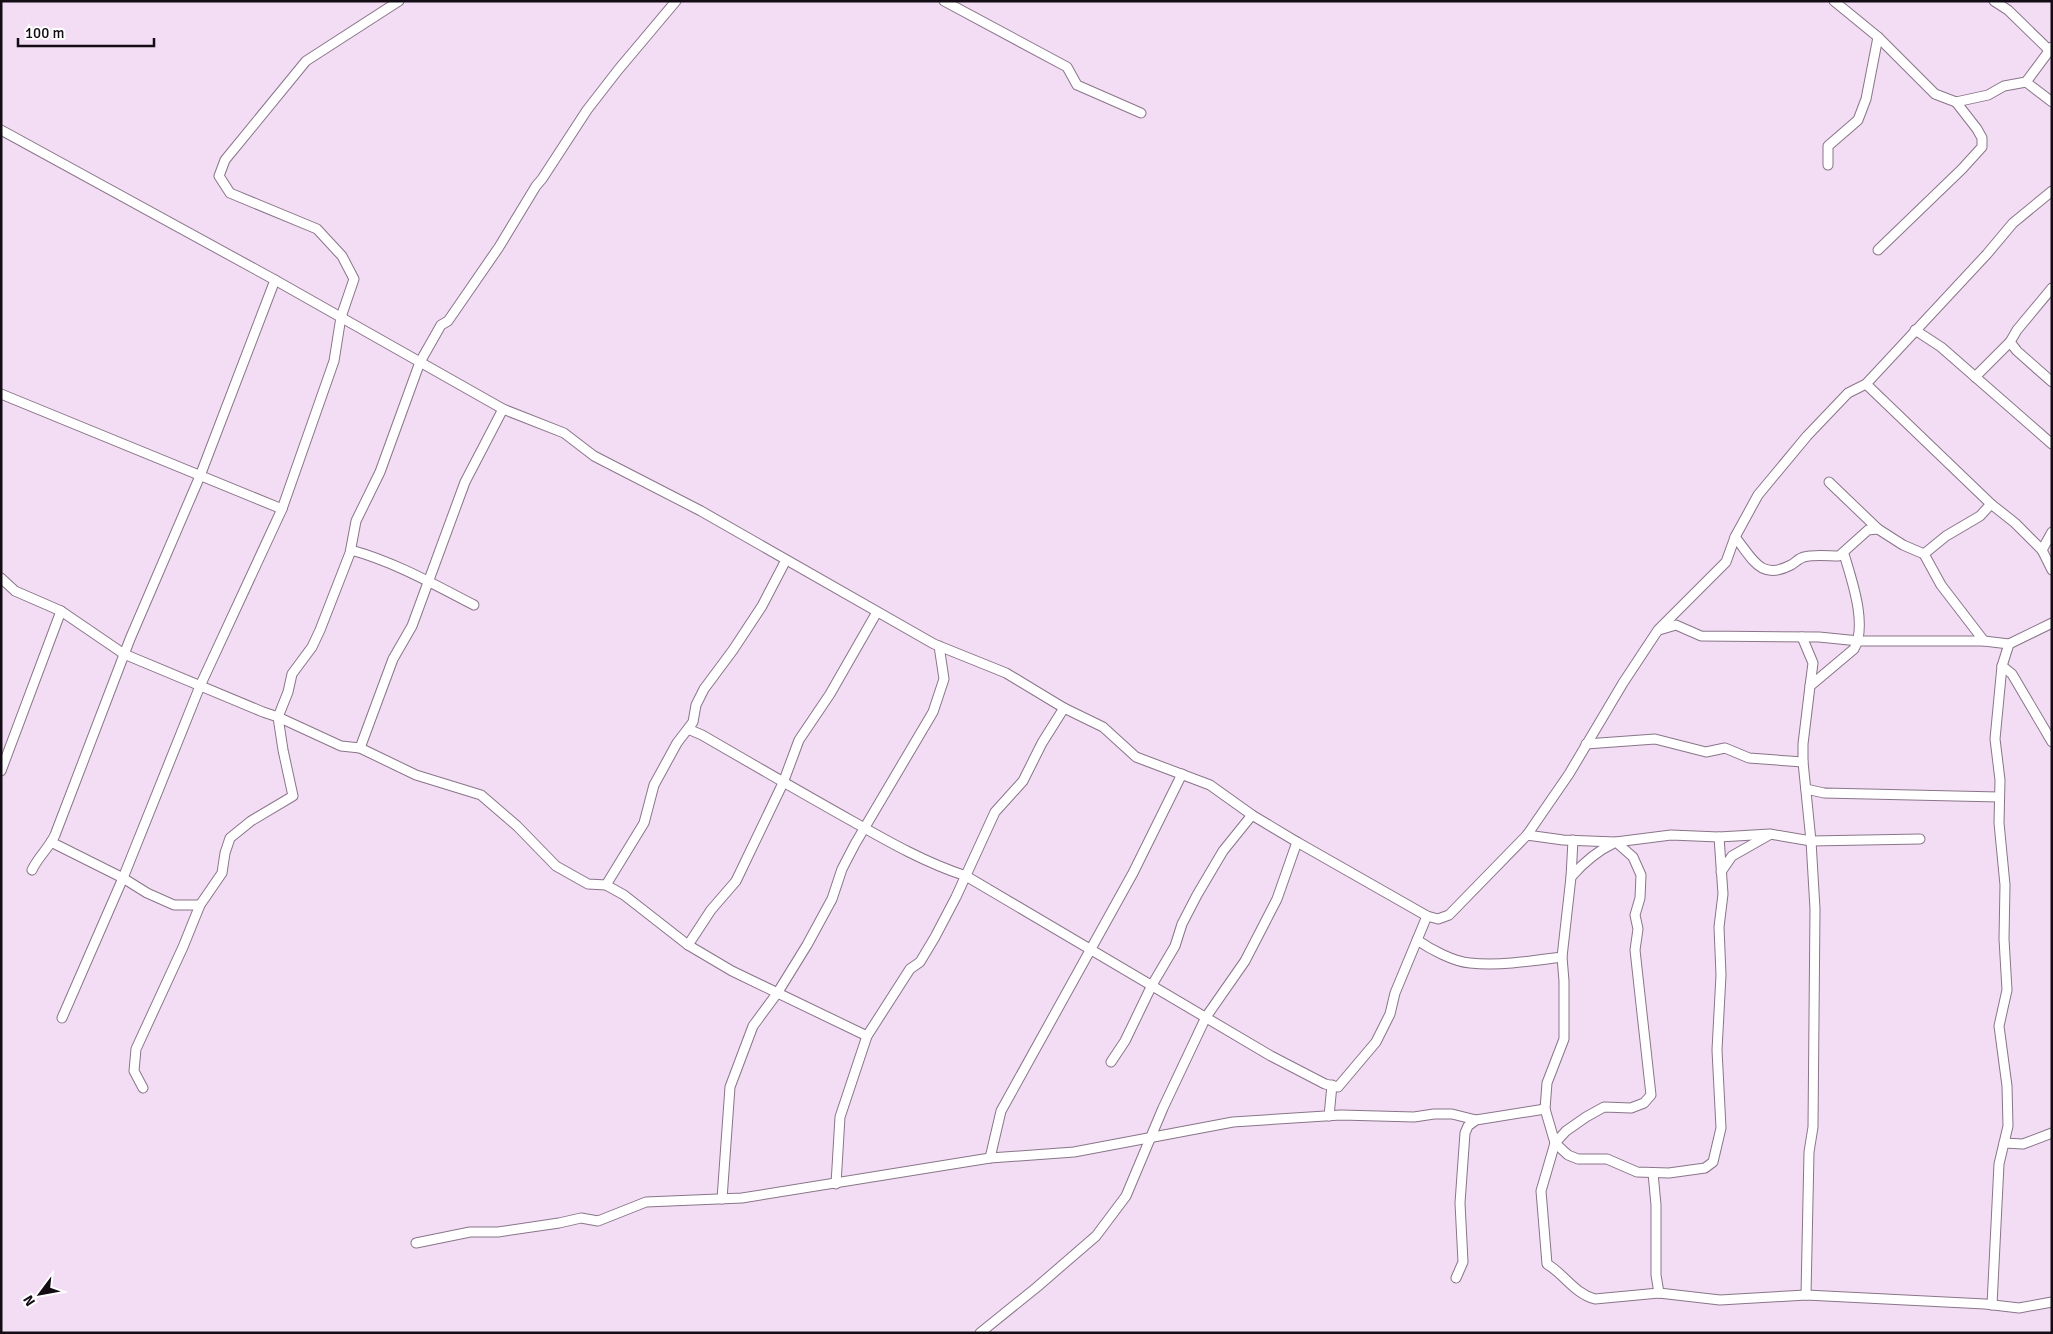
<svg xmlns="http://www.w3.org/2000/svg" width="2053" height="1334" viewBox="0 0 2053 1334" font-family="Signika,sans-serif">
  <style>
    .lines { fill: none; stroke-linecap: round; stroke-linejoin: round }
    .street-casing { stroke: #897589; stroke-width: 11 }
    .street { stroke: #fff; stroke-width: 9 }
  </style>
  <rect width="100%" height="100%" fill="#f3ddf4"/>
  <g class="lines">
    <g class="street-casing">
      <g id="street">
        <path d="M944,1L1067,67L1077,85L1141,113"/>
        <path d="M1834,1L1878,37L1935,94L1956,102L1988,95L2004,86L2026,82L2052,102"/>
        <path d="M1994,1L2008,10L2049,50"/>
        <path d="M2026,82L2052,47"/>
        <path d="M1,130L275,280L503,409L564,433L594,456L701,511L934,644L1006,673L1064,708L1103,727L1136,757L1210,785L1252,815L1297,842L1427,916L1438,919L1449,915L1527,835L1569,774L1623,683L1658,630L1726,562L1735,537L1758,495L1807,436L1848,393L1866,384L1987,254L2013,223L2052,191"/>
        <path d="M1828,165V146L1858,120L1866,99L1878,37"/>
        <path d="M1878,250L1962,169L1982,147V138L1977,129L1956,102"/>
        <path d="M2052,288L2017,330L2010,342L2017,351L2052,382"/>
        <path d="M1915,330L1941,347L2052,444"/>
        <path d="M1975,377L2010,342"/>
        <path d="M1866,384L1991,504L2015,523L2042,550L2052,532"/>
        <path d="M1,394L282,509"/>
        <path d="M1829,482L1878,529"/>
        <path d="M1735,537C1753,559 1760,581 1791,565C1795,563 1799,558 1804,557C1814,554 1829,556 1839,556L1868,530L1878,529L1903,545L1924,554L1941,585L1984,641"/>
        <path d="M351,550C395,562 435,585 474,605"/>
        <path d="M2042,550L2052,570"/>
        <path d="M1924,554L1946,536L1980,516L1991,504"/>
        <path d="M1,578L15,591L61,611L124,654L263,712L278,717L341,746L360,748L416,775L481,795L517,826L556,866L588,884L606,885L624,895L688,945L732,971L867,1036"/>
        <path d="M1659,630L1676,625L1701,636L1819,637L1859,641H1984L2009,644L2052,623"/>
        <path d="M1802,637L1813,663L1810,686"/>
        <path d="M2002,666L2012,674L2052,742"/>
        <path d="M688,729L702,735C752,764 802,793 852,821C889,842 926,863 966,876L1271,1056L1325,1084L1338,1087L1376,1042L1390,1014L1395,993L1427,916"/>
        <path d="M1586,744L1655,739L1706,752L1725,748L1749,758L1803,762"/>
        <path d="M360,748L393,659L412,626L465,482L503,409"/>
        <path d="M1,771L61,611"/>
        <path d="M1806,789L1824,793L1999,797"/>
        <path d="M1527,835L1563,840L1616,842L1671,835L1719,837L1770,834L1811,841L1920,839"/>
        <path d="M1573,840L1571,877L1562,957L1564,981V1039L1547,1083L1545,1109L1555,1143L1568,1155L1578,1159H1607L1637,1172L1669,1173L1705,1168L1713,1162L1721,1128L1717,1050L1721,975L1719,927L1723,894L1719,837"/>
        <path d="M51,842L123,878L147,893L174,905H200"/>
        <path d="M1616,842L1633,857L1641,875L1640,898L1635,915L1638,929L1635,950L1651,1095L1644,1103L1631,1108L1604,1107L1586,1117L1566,1131L1555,1143L1541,1191L1547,1264C1564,1274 1575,1294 1595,1299L1659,1293L1720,1300L1806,1295L1985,1304L2019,1308L2052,1302"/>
        <path d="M32,870C38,857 49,848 55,835L130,639L200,476L275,280"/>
        <path d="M1721,872L1732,856L1769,835"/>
        <path d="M1571,877C1584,862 1597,851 1614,843"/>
        <path d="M606,885L644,823L654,785L677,743L693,722L696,705L704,689L733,650L762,606L786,560"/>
        <path d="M1417,940C1430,949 1454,962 1470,963C1500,966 1532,961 1562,957"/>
        <path d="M688,945L711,910L736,881L783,783L799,740L830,694L877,612"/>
        <path d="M62,1018L123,878L200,686L282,509L334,361L341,317L354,279L342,256L317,229L230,193L219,176L225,160L306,61L399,1"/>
        <path d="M1111,1062L1125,1041L1152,985L1175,946L1182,924L1197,895L1223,851L1252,815"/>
        <path d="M143,1088L134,1071L136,1049L183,947L200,905L222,873L225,853L230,838L251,821L293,796L283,750L278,717L288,692L292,674L312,647L320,630L350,553L356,521L380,472L420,362L441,325L448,321L499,247L536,186L542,179L587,110L618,70L676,1"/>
        <path d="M1329,1116L1332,1085"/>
        <path d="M2004,1143L2023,1144L2052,1133"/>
        <path d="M990,1158L1001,1111L1133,873L1182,774"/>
        <path d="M1653,1173L1656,1205V1275L1659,1293"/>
        <path d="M836,1184L840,1117L867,1036L910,969L920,962L935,937L956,897L995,812L1023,781L1042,743L1064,708"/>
        <path d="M722,1199L730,1087L753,1026L778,992L807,945L832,899L842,869L855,844L933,712L944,679L939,646"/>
        <path d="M416,1243L470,1232H498L559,1223L581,1218L598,1221L646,1202L742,1198L990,1158L1074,1152L1233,1122L1341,1115L1414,1117L1434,1114H1452L1476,1120"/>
        <path d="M1456,1278L1463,1262L1460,1203L1465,1133L1468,1126L1476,1120L1545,1109"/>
        <path d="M1806,1295L1809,1152L1813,1127L1815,909L1811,841L1803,762V744L1810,686L1854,649C1868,625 1851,578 1844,554"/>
        <path d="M1992,1305L1999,1164L2008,1126L2007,1086L1999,1026L2007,990L2004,939L2005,885L1999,823L2000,780L1995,739L2002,666L2009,644"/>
        <path d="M980,1333L1037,1287L1096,1236L1126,1196L1163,1108L1206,1017L1245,961L1277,899L1297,842"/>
      </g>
    </g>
    <use href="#street" class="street"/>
  </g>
  <rect width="2053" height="1334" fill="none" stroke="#130c14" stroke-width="5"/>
  <g transform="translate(40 1294) rotate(238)" stroke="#ffffff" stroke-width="4" paint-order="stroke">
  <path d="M0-4L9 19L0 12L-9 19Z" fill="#130c14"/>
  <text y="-8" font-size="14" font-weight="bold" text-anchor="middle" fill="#130c14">N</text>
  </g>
  <path d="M18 38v8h136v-8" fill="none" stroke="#130c14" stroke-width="2.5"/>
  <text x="25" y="38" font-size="15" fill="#130c14" stroke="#ffffff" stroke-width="4" paint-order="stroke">100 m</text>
</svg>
